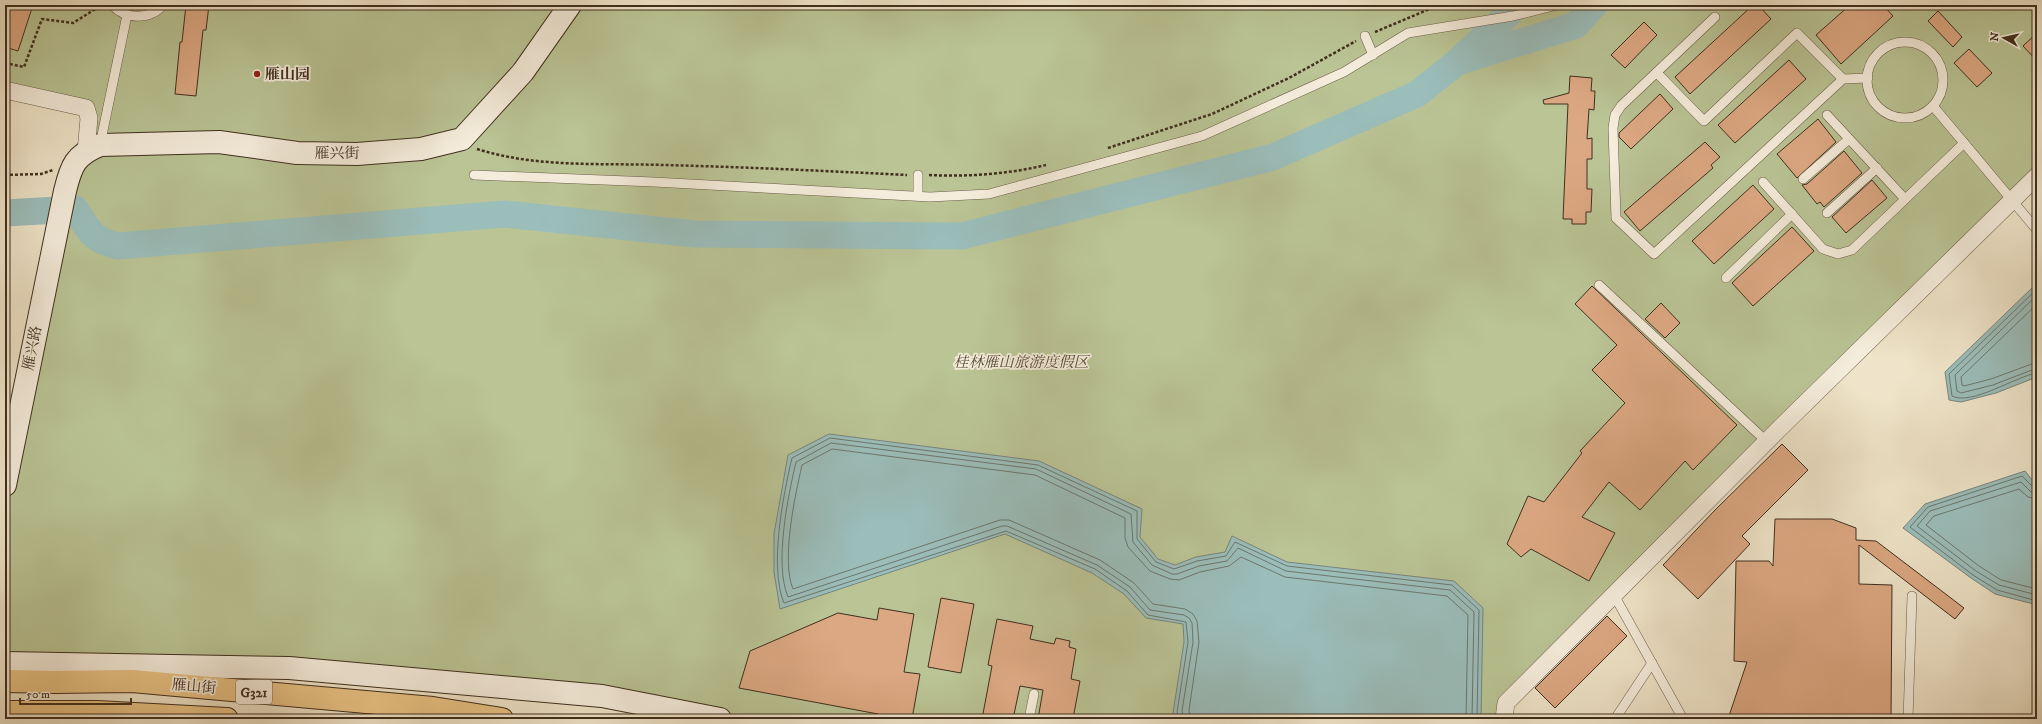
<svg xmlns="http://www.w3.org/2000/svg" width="2042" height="724" viewBox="0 0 2042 724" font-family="'IM FELL DW Pica','Noto Serif SC',serif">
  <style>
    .green { fill: #bac495; stroke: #7d7a5a }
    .water { fill: #9bbebb; stroke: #77857c }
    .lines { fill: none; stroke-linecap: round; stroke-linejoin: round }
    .shore { stroke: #6e766c; stroke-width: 1 }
    .river { stroke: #9bbebb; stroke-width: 27 }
    .building { fill: #dca883; stroke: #402f1e }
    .lane-casing { stroke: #6c5c49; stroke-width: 10 }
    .street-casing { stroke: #6c5c49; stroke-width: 18 }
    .secondary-casing { stroke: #402f1e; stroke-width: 24 }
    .highway-casing { stroke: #402f1e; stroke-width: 24 }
    .path { stroke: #402f1e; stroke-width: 2.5; stroke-dasharray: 3 2; stroke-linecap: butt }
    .lane { stroke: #f5eddc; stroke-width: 9 }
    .street { stroke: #f5eddc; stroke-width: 17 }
    .secondary { stroke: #f5eddc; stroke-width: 22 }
    .highway { stroke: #e8c284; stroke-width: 22 }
    .poi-dot { fill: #8f2418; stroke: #f5eddc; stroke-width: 1.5 }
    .labels { text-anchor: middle; stroke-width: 3.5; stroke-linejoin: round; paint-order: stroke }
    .shield { fill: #f5eddc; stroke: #766857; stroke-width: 1 }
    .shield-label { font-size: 14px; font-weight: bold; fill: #402f1e }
    .poi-label { font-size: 15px; font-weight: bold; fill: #402f1e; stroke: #f5eddc; text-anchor: start }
    .street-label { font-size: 15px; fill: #402f1e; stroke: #f5eddc }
    .park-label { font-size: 15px; font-style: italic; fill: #584d36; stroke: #f5eddc }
  </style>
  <rect width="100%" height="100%" fill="#efe4c9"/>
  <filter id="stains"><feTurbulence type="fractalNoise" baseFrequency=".005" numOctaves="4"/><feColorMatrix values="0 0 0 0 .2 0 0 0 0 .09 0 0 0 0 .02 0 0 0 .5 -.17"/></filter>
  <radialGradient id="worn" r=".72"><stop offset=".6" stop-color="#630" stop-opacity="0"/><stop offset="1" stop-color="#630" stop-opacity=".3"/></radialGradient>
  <path class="green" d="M5,5H2037V176L1506,703L1504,719H720L602,696L5,663V485L89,118L5,90Z"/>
  <g class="water">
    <path d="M2035,285H2037V377L1996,393L1961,402L1949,400L1945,372Z"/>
    <path d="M829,434L1039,461L1142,509L1140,537L1158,559L1175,565L1196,557L1225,552L1232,536L1287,562L1454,581L1483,608L1481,719H1176L1173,713L1184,642L1183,624L1146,618L1124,594L1092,573L1005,534L780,609L774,572V534L788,455Z"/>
    <path d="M2025,471L2037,486V605L1995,594L1971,578L1903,528L1925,504Z"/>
  </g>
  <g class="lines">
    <g class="shore">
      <path d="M2037,289L1949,374L1952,396C1972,406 2016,376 2037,373"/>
      <path d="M2037,295L1955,375L1957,391L1961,393L1993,385L2037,368"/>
      <path d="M2037,304L1961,377L1962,385L1964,386L1991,379L2037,362"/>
      <path d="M2037,488L2033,487L2022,476L1928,507L1910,527L1973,575L1997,590L2037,601"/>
      <path d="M2037,493L2031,492L2021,482L1930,511L1917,526L1976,571L1999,585L2037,595"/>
      <path d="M2037,499L2028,497L2019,489L1934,516L1926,525L1979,566L2001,580L2037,589"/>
      <path d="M1179,719L1177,712L1188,642L1186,622L1148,615L1127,591L1095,569L1006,531L784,603C769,567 783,496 792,458L830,438L1038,465L1137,511V539L1156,562L1174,569L1197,561L1226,556L1235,542L1287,566L1452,585L1479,610L1477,719"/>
      <path d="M1184,719L1182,711L1193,642L1192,623L1189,618L1184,615L1150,610L1130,587L1097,565L1007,526H1002L788,597C774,564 788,496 796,462L831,443L1036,469L1131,514L1133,542L1152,565L1172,574H1177L1199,566L1227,561L1238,548L1286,571L1450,590L1474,612L1472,719"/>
      <path d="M1190,719L1189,710L1199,642L1197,621L1193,614L1185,609L1153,604L1134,583L1100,560L1009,520H1000L793,589C781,560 795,496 802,465L832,449L1035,475L1125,518V538L1128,547L1150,571L1170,579L1179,580L1200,572L1229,566L1241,557L1285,577L1447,596L1468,615L1466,719"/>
    </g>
    <g class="river">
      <path d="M1463,60L1576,25L1594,5"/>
      <path d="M5,213L75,209C90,231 90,239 118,246L505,214L695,234L962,236L1273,157L1417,94L1456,63L1518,5"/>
    </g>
  </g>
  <g class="building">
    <path d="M5,5H33L18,51L5,47Z"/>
    <path d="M186,5H209L206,30H203L196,96L175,94L180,42H182Z"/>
    <path d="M1753,5H1758L1771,19L1690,94L1675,77Z"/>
    <path d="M1850,5H1883L1893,16L1841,64L1816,35Z"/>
    <path d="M1938,11L1962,37L1953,47L1928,21Z"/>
    <path d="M1644,22L1657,35L1625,68L1611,55Z"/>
    <path d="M2037,33V61L2023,46Z"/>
    <path d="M1969,49L1992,73L1977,87L1954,63Z"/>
    <path d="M1789,60L1806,79L1735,143L1718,125Z"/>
    <path d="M1570,76L1592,78L1591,91H1595L1594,110L1589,109L1587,139L1592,138V159H1587V189H1592L1591,212H1586V224H1572V219H1563L1568,104H1544L1543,100L1569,93Z"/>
    <path d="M1660,94L1673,109L1631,149L1619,137V133Z"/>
    <path d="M1818,119L1836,142L1797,178L1777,154Z"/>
    <path d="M1705,142L1720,157L1711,165L1713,168L1640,231L1624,212Z"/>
    <path d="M1844,151L1862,173L1824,207L1820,202L1817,204L1802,185L1807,184Z"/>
    <path d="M1872,180L1887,198L1846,233L1832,217Z"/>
    <path d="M1753,185L1774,209L1714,264L1692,241Z"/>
    <path d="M1792,227L1814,251L1753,306L1732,283Z"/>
    <path d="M1592,286L1737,425L1693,470L1685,461L1640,510L1609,482L1582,517L1615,533L1589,581L1531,549L1521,557L1507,544L1528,496L1544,502L1582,453L1580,451L1625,403L1592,370L1617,345L1575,304Z"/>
    <path d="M1661,303L1680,323L1665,338L1645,319Z"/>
    <path d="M1782,444L1808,470L1742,536L1750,544L1698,599L1663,565L1715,510Z"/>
    <path d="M1775,519H1832L1856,528V540L1876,541L1964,608L1955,619L1859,545V584L1892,585L1891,719H1728L1747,662L1734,661L1736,561H1769L1773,566Z"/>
    <path d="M941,598L974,604L961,673L928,667Z"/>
    <path d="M879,608L914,614L904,672L920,674L912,719H877L878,714L739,688L750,651L838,613L877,620Z"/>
    <path d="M1607,616L1627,636L1555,708L1535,688Z"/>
    <path d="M997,619L1033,626L1030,639L1054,644L1056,638L1070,641L1069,647L1076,649L1071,679L1080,681L1073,719H1038L1043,690L1020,686L1013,719H982L992,666L988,665Z"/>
  </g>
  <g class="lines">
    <g class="lane-casing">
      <g id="lane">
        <path d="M112,5C126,20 150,20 163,5"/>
        <path d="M1715,17L1621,106L1615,115L1613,128L1616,218L1654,254L1843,79L1868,78"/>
        <path d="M1365,36L1373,55"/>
        <circle cx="1905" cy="80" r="38"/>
        <path d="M1657,73L1704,121L1797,33L1843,79"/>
        <path d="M1933,106L2037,230"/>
        <path d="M1827,115L1905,199"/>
        <path d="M100,145L127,15"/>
        <path d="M474,175L654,182L930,197L989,194L1202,136L1344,72L1408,33L1513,16L1557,5"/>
        <path d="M918,175V196"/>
        <path d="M1803,179L1849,139"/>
        <path d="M1763,182L1823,249L1838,254L1852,250L1964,143"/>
        <path d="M1827,213L1877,168"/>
        <path d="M1726,278L1792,214"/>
        <path d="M1599,285L1766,441"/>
        <path d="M1614,595L1683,719"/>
        <path d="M1029,719L1034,694"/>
        <path d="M1615,719L1652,663"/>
        <path d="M1908,719L1912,596"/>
      </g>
    </g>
    <g class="street-casing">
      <g id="street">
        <path d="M5,90L86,108L89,118L86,152"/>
        <path d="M1504,719L1506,703L1779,429L2037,176"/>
      </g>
    </g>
    <g class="secondary-casing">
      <g id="secondary">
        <path d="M5,485L65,191C71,166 75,155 100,145L219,142L297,153L357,154L421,149L462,139L523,72L570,5"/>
        <path d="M5,663L289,668L602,696L720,719"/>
      </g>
    </g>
    <g class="highway-casing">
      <g id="highway">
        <path d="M5,681L55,682L132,681L433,708L502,719"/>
        <path d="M5,712H97L227,719"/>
      </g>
    </g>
    <g class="path">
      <path d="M1375,32L1439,5"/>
      <path d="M5,63L24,67L42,19L73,23L100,6"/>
      <path d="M1108,148L1212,114L1289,78L1356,41"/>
      <path d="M477,149C537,168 602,163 664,165C745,167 826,171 907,175"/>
      <path d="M5,175L41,174L53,170"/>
      <path d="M929,175C968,177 1008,174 1046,165"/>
    </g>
    <use href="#lane" class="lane"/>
    <use href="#street" class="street"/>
    <use href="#secondary" class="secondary"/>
    <use href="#highway" class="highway"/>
  </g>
  <circle class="poi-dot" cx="257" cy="74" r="4"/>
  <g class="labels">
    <rect class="shield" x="236" y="680" width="36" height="24" rx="3"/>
    <g class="shield-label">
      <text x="254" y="697">G321</text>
    </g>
    <g class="poi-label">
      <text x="265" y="79">雁山园</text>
    </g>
    <g class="street-label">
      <text x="337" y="158">雁兴街</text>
      <text transform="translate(32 348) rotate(-79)" y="5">雁兴路</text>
      <text transform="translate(194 686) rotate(5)" y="5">雁山街</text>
    </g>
    <g class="park-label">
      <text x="1021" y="367">桂林雁山旅游度假区</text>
    </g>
  </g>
  <rect width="2042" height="724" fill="none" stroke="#efe4c9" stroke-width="20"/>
  <rect x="6" y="6" width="2030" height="712" fill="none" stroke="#402f1e" stroke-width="2"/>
  <rect x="10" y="10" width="2022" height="704" fill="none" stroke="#402f1e"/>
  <g transform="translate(2004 38) rotate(278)" stroke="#f5eddc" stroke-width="3" paint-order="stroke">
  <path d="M0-3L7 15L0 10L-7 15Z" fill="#402f1e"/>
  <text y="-6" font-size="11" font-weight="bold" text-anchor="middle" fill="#402f1e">N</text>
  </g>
  <path d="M20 698v6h111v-6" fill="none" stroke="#402f1e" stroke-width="2"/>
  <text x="26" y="698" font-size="12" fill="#402f1e" stroke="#f5eddc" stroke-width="3" paint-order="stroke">50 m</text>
  <rect width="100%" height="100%" filter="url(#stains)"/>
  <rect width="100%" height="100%" fill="url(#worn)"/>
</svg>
